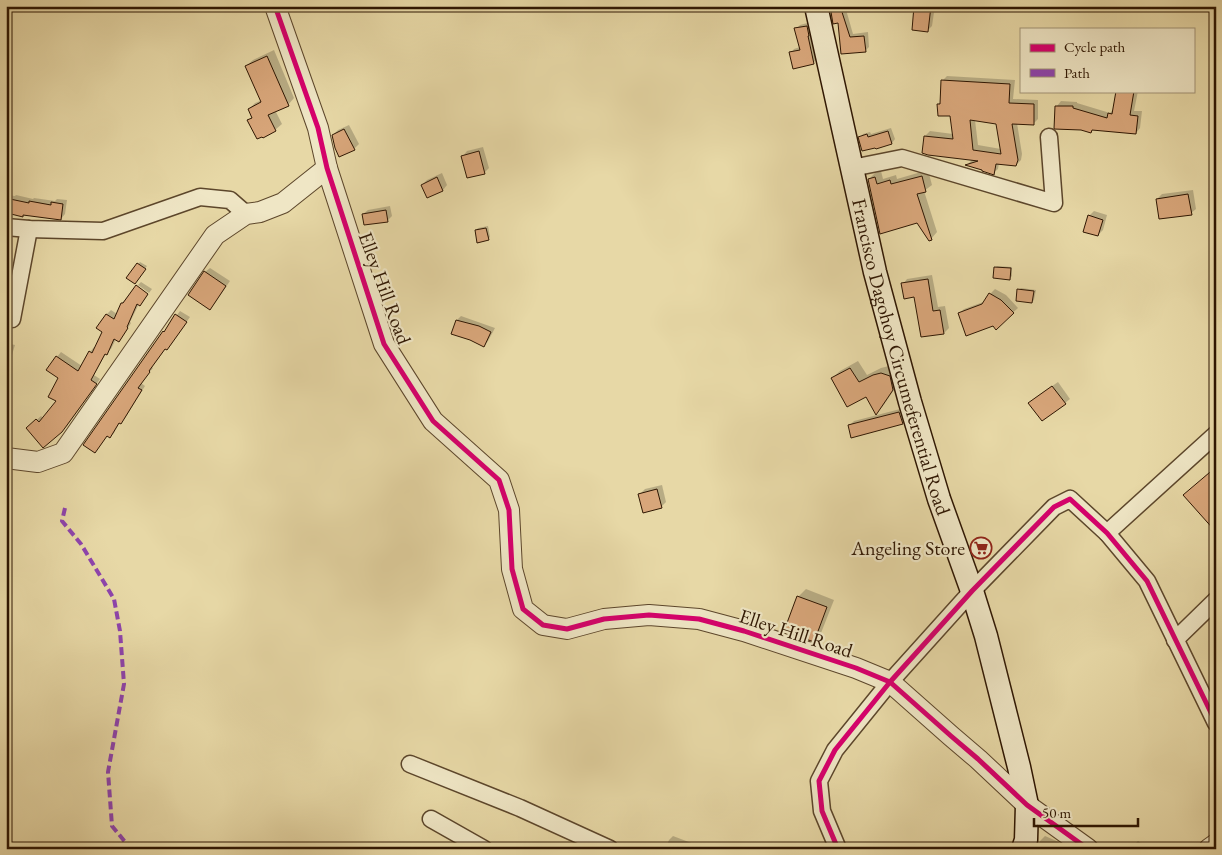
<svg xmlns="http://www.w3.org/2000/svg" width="1222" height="855" viewBox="0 0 1222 855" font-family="'EB Garamond',serif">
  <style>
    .shadow { fill: #0003; fill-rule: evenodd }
    .building { fill: #d8a67a; stroke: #2e1602; fill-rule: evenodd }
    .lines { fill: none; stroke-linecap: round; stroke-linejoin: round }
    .minor-casing { stroke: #5c462b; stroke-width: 19 }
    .tertiary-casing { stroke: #5c462b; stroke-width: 22 }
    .secondary-casing { stroke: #2e1602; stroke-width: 25 }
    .minor { stroke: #efe6c5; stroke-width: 16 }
    .tertiary { stroke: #efe6c5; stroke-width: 20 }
    .secondary { stroke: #efe6c5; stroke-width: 22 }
    .quiet { stroke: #8e44ad; stroke-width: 4; stroke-dasharray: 8 4; stroke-linecap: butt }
    .cycleway-casing { stroke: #efe6c5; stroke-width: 8 }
    .cycleway { stroke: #d6006c; stroke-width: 5 }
    .labels { text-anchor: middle; stroke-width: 4.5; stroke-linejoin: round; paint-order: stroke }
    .street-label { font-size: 20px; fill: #2e1602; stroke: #efe6c5 }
    .poi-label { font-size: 20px; fill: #2e1602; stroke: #efe6c5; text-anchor: end }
  </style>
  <rect width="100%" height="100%" fill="#e7d8a6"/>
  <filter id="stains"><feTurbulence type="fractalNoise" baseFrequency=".004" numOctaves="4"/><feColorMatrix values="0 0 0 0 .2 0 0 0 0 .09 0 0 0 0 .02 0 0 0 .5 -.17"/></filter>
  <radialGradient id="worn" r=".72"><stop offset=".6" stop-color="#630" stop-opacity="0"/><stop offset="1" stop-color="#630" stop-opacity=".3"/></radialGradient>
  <g class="shadow">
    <path d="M845,6L853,34L868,32L869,47L865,51L842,53L839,21L832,12L836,8Z"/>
    <path d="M916,6H935L932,26L928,30Z"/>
    <path d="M811,22L817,59L813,63L791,53L794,49L800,47L796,29L800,25Z"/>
    <path d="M274,50L294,98L288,105L275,110L282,124L275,130L249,121L253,117L249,109L255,103L262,100L246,66L253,60Z"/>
    <path d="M947,76L1015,80L1013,99L1038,100V119L1033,124L1017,123L1022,154L1021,160L1016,165L999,163L998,169L993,173L984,169L968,164L972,160L925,136L930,131L953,134L951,115L938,104L941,102L942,81ZM975,120L997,123L1001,149L978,145Z"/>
    <path d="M1117,91H1138L1134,111H1142L1140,128L1136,133L1093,129L1091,131L1057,106L1061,101L1077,102V103L1110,113L1114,109Z"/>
    <path d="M349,125L359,144L354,149L333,135L338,130Z"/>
    <path d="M891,128L895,139L892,143L860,137L863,134L870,132L871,134Z"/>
    <path d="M483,147L489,168L484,173L463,156L467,151Z"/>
    <path d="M928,170L932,185L924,191L937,232L931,239L917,221L869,179L875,173L881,171L883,179L896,175L897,179Z"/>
    <path d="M442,173L447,185L443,190L428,197L422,185L427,180Z"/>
    <path d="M1193,190L1196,209L1191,213L1157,199L1162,194Z"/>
    <path d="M6,195L15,196L16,195L33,199L34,198L55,201L57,199L67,200L65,214L61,219L25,213L23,215L6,213Z"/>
    <path d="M390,206L392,216L387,221L363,214L368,210Z"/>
    <path d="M1094,211L1107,215L1103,230L1098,235L1089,216Z"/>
    <path d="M488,226L490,237L488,239L476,230L478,228Z"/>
    <path d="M6,239L9,240L6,258Z"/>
    <path d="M140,262L147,266L137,280L138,264Z"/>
    <path d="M997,266L1012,267V276L1010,278L995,268Z"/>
    <path d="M210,268L230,281L215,303L210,308L205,272Z"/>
    <path d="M932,275L938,307L945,306L949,328L944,333L922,336L916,296L903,284L907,279Z"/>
    <path d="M6,278H13L10,292L6,296Z"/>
    <path d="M141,282L152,289L149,293L138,285Z"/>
    <path d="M136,287L148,295L144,300L139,304L130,322L131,323L123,336L119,340L116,339L111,349L106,353L94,375L100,379L67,426L62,431L32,424L41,416L43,418L58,400L59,378L48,370L57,357L61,352L82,366L90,352L94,347L96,348L104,331L107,314L111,310L117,314L122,303Z"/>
    <path d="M1021,288L1036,290L1034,300L1032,302L1019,290Z"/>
    <path d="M995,289L1006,295L1018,308L996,328L993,325L959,314L964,309L986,301L990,294Z"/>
    <path d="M180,311L190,317L171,344L167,348H166L152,367L153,368L141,383L145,386L125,418L120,422L114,433L110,437L108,435L95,452L164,332Z"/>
    <path d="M461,316L495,328L488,341L484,346L457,320Z"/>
    <path d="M6,343L15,345L11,358L6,363Z"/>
    <path d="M858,361L867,375L881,368L889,366L900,381L883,406L876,413L867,395L832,378L840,371Z"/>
    <path d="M1058,382L1070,399L1065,403H1030L1035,398Z"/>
    <path d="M904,408L907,418L902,423L849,426L854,421Z"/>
    <path d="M662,485L666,502L661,507L640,494L645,489Z"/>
    <path d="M806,589L834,600L821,633L814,640L798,597Z"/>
    <path d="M673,836L702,847L703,846L709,849H665L669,840Z"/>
    <path d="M1045,836L1059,842L1057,849H1038L1040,841Z"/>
    <path d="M1138,841L1149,849H1130Z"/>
    <path d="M1179,846V849H1161Z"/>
  </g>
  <g class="building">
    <path d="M914,6H931L928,32L912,30Z"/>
    <path d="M841,9L850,37L864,36L866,52L841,54L838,23L833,24L831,12Z"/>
    <path d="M807,26L809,36H808L814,64L793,69L789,52L800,50L794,28Z"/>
    <path d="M267,56L289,106L268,115L276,131L263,138L262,137L257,139L247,120L252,118L248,109L261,102L245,66Z"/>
    <path d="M941,80L1010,84L1009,103L1034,104V125L1012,124L1018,160L1016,166L996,164L994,175L982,171V170L965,165L978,161L928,155L922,153L924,136L953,139L950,116H938L937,104H940ZM970,120L996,124L1001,154L973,150Z"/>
    <path d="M1116,91H1134L1130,115L1138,116L1136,134L1092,130L1091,133L1081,130L1054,129L1055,106H1073V108L1107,118L1108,113L1112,114Z"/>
    <path d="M344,129L355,150L339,157L335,148L332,135Z"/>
    <path d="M888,131L892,144L876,149L875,148L862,151L858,137L867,134L868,137Z"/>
    <path d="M479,151L485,174L467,178L461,156Z"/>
    <path d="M922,176L926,192L917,194L932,240L929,241L917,223L880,234L868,179L875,177L877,184L890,180L891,184Z"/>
    <path d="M437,177L443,191L427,198L421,185Z"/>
    <path d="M1188,194L1192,215L1159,219L1156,199Z"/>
    <path d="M10,199L29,203V201L51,205V202L63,204L61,220L23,215V217L7,213Z"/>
    <path d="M386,210L388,222L364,225L362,214Z"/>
    <path d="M1088,215L1103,220L1098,236L1083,232Z"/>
    <path d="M486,228L489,240L477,243L475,230Z"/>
    <path d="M137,263L146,269L135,284L126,278Z"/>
    <path d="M994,267L1011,268L1010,280L993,278Z"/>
    <path d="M204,271L226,286L210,310L188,295Z"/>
    <path d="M928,279L933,311L940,310L944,334L921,337L914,297L904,299L901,283Z"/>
    <path d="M136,285L148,294L140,306L137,304L127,327L128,328L119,342L114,339L107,355L105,354L91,380L97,384L62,432L43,448L26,428L36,419L39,422L56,401L48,397L58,378L46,370L56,356L78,371L89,351L92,353L102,332L96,328L106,314L114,319L121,303H123Z"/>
    <path d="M1017,289L1034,291L1032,303L1016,301Z"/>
    <path d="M989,293L1001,300L1014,313L996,330L993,326L966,336L958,313L982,304Z"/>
    <path d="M175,314L187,322L167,350L165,349L149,371L150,372L138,388L142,390L121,424L119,423L110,438L107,436L95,453L83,445L163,331L164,332Z"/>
    <path d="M456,320L479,326L491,332L484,347L470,340L451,334Z"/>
    <path d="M850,368L859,382L873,375L881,373L890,376L893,390L876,415L866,397L847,407L831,378Z"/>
    <path d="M1052,386L1066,404L1042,421L1028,403Z"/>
    <path d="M899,412L903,424L851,438L848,425Z"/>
    <path d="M1216,467V532L1183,495Z"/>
    <path d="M657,489L662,508L643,513L638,494Z"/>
    <path d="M797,596L827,607L814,642L784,631Z"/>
  </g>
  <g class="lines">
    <g class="minor-casing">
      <g id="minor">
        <path d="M852,168L902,158L1054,203L1049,137"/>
        <path d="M6,227L29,229L103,231L200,197L230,200L246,214"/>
        <path d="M6,319H12L29,229"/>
        <path d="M1107,533L1216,434"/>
        <path d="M1175,640L1216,600"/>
        <path d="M410,764L520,808L610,849"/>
        <path d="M431,819L484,849"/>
        <path d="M838,849L822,811L819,781L835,750L890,682L972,591L1054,507L1070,499L1107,533L1147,581L1216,723"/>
      </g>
    </g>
    <g class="tertiary-casing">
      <g id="tertiary">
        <path d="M275,6L318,128L327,168L384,344L433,421L499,480L509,510L512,569L523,609L543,625L567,629L604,619L649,615L699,619L744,631L856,668L890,682L951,736L978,759L1027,805L1088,849"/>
        <path d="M6,458L38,462L63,453L215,235L246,214L260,212L283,203L327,168"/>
        <path d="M1209,849L1216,844"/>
      </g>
    </g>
    <g class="secondary-casing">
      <g id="secondary">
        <path id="s1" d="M816,6L875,272L910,402L939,499L972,591L986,636L1019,767L1027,805L1026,840L1023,849"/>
      </g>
    </g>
    <use href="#minor" class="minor"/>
    <use href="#tertiary" class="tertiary"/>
    <use href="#secondary" class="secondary"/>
    <path class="quiet" d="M65,508L62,521L81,544L114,599L120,631L124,684L108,772L112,826L131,849"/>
    <g class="cycleway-casing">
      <g id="cycleway">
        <path d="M275,6L318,128L327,168L384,344L433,421L499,480L509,510L512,569L523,609L543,625L567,629L604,619L649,615L699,619L744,631L856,668L890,682L951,736L978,759L1027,805L1088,849"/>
        <path d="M838,849L822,811L819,781L835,750L890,682L972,591L1054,507L1070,499L1107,533L1147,581L1216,723"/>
      </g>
    </g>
    <use href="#cycleway" class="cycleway"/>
  </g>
  <defs>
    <g id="supermarket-ring" transform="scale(1.125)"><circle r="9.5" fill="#efe6c5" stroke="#8f2418" stroke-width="1.5"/><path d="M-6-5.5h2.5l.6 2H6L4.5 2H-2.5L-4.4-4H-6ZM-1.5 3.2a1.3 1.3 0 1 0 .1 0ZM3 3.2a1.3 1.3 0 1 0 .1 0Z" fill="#8f2418"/></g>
  </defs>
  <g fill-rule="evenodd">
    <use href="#supermarket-ring" x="981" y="548"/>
  </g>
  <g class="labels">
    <g class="street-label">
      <text transform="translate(385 288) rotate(70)" y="7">Elley Hill Road</text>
      <text dy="7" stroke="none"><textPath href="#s1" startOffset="361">Francisco Dagohoy Circumeferential Road</textPath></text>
      <text transform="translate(796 633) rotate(18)" y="7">Elley Hill Road</text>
    </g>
    <g class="poi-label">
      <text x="965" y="555">Angeling Store</text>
    </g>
  </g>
  <rect width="1222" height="855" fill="none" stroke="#e7d8a6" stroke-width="25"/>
  <rect x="8" y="8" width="1207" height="840" fill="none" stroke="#2e1602" stroke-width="2.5"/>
  <rect x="12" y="12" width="1197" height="830" fill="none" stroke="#2e1602"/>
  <rect x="1020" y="28" width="175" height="65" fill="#efe6c5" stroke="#a29377"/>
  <rect x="1030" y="44" width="25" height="8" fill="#d6006c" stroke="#a29377"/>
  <text x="1064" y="52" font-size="15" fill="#2e1602">Cycle path</text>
  <rect x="1030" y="69" width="25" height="8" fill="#8e44ad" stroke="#a29377"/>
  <text x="1064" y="78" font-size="15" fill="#2e1602">Path</text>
  <path d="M1034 818v8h104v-8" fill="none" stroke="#2e1602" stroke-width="2.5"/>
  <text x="1042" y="818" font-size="15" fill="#2e1602" stroke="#efe6c5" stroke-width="4" paint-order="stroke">50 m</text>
  <rect width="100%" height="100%" filter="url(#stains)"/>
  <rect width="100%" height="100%" fill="url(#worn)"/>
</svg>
